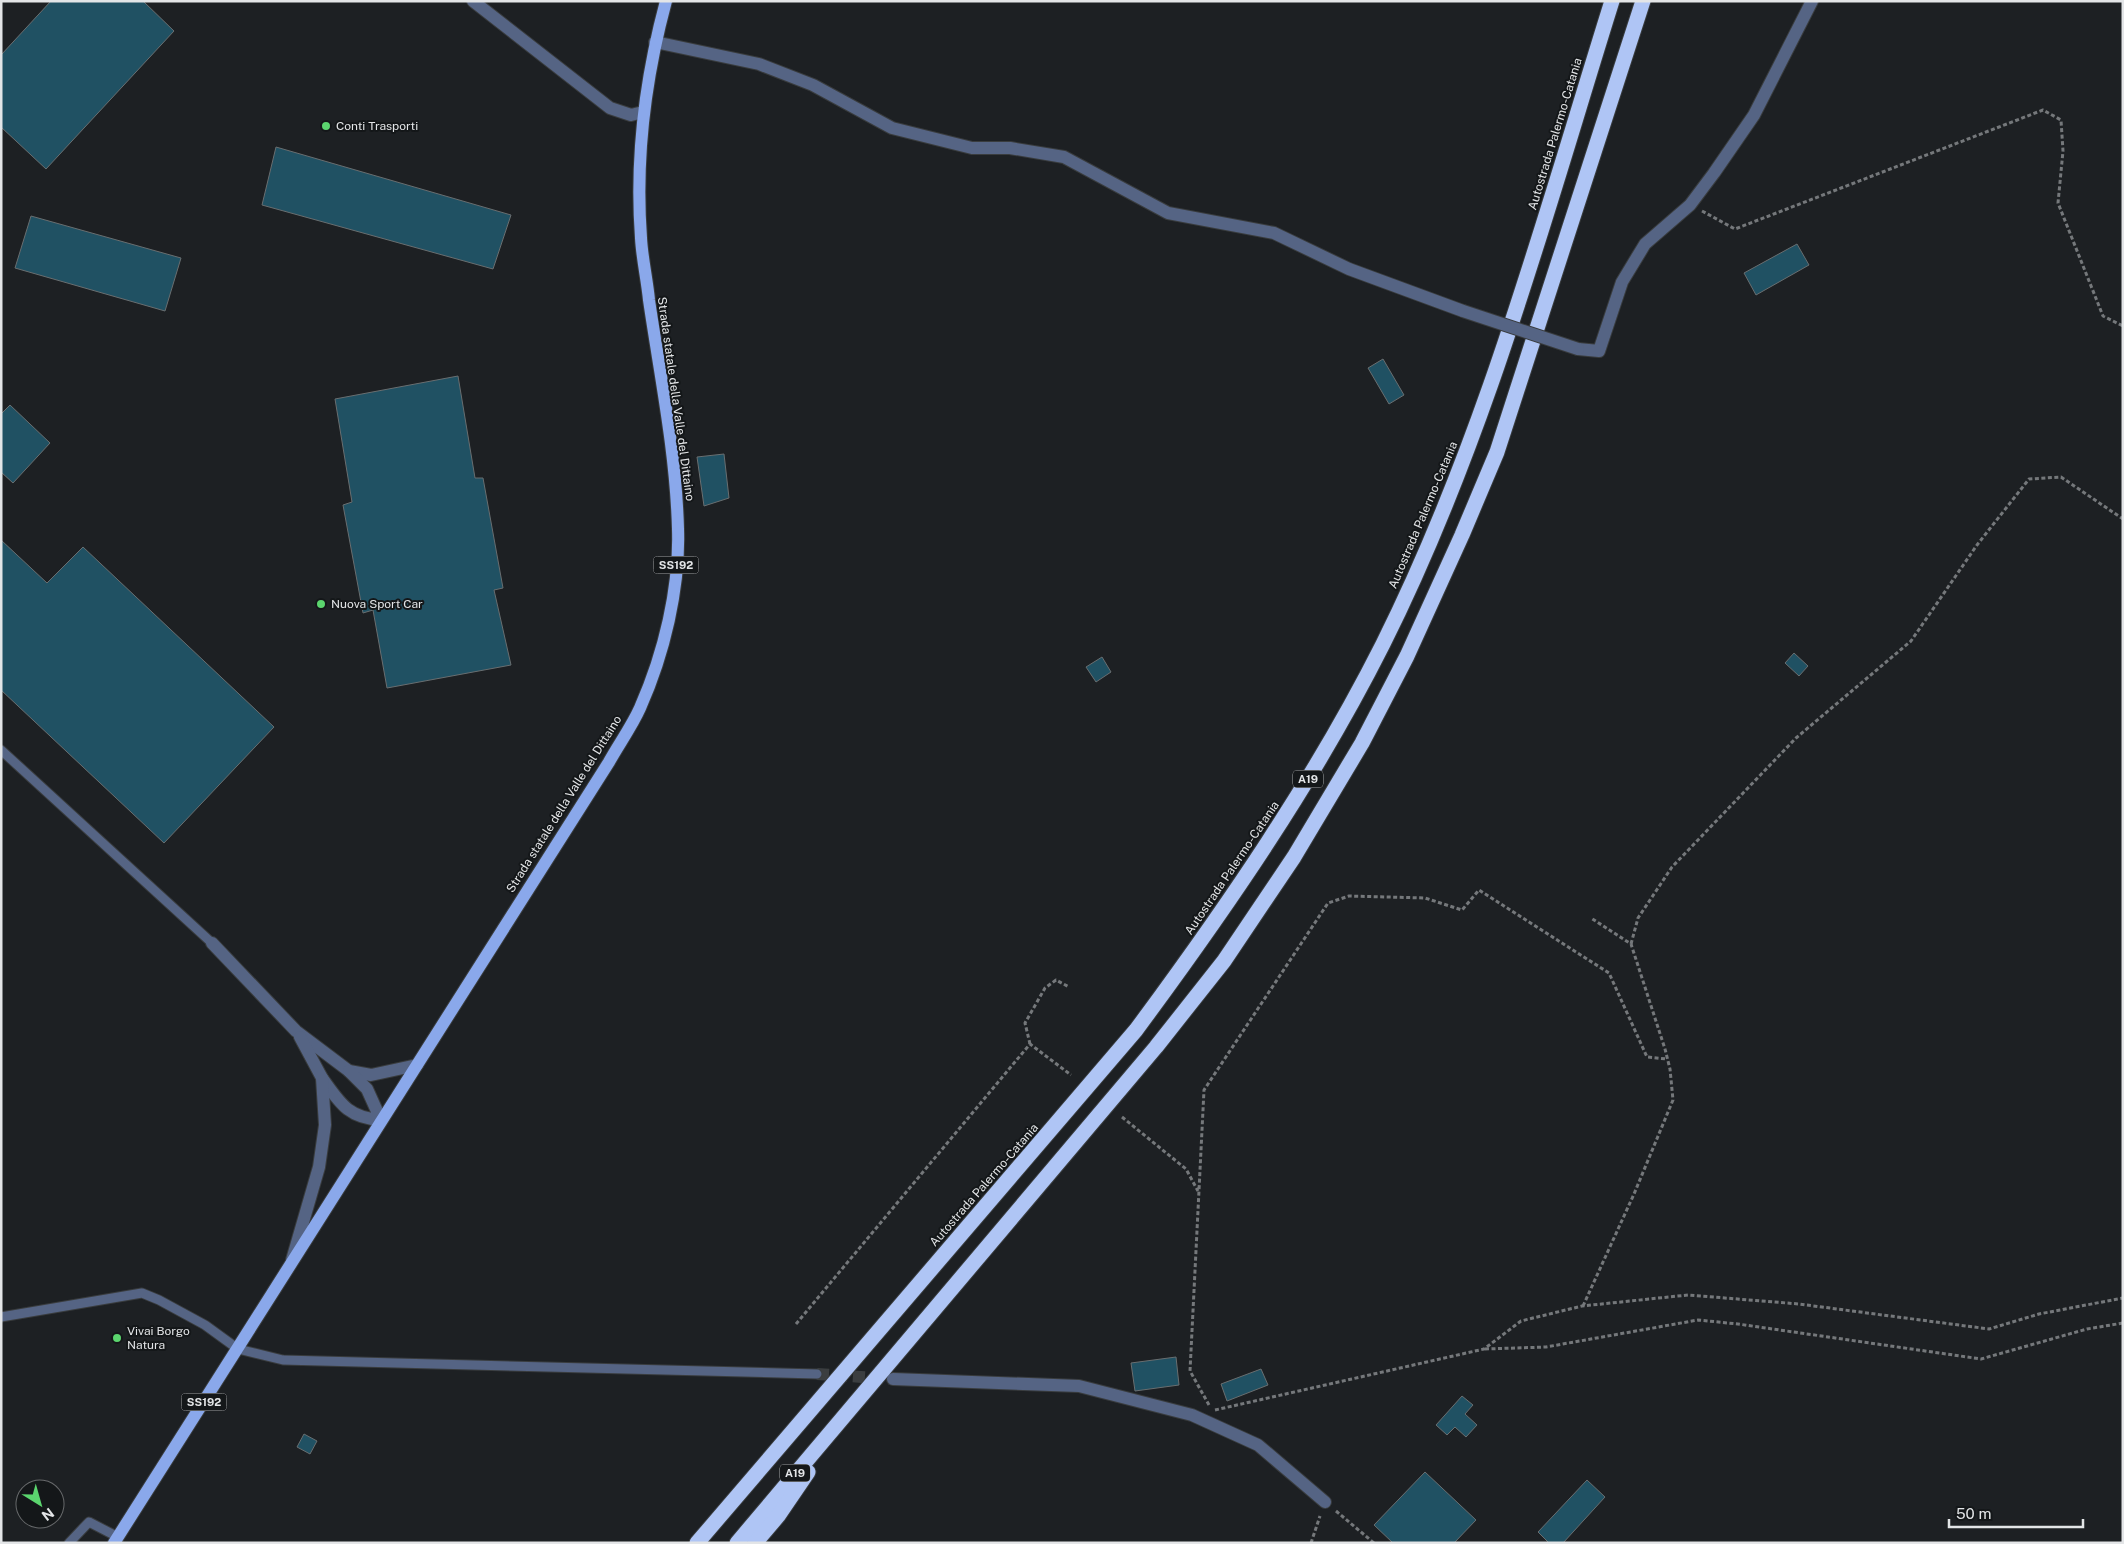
<svg xmlns="http://www.w3.org/2000/svg" width="2124" height="1544" viewBox="0 0 2124 1544" font-family="'Public Sans',sans-serif">
  <style>
    .building { fill: #205163; stroke: #696e70 }
    .lines { fill: none; stroke-linecap: round; stroke-linejoin: round }
    .minor-tunnel { stroke: #3b3e40; stroke-width: 12; stroke-dasharray: 12 6; stroke-linecap: butt }
    .service-casing { stroke: #393c3e; stroke-width: 11 }
    .minor-casing { stroke: #393c3e; stroke-width: 14 }
    .primary-casing { stroke: #393c3e; stroke-width: 14 }
    .motorway-casing { stroke: #393c3e; stroke-width: 17 }
    .path { stroke: #75787b; stroke-width: 3; stroke-dasharray: 4 2.5; stroke-linecap: butt }
    .service { stroke: #556484; stroke-width: 9 }
    .minor { stroke: #556484; stroke-width: 12 }
    .primary { stroke: #8aa8eb; stroke-width: 12 }
    .motorway { stroke: #afc5f5; stroke-width: 15 }
    .minor-bridge-casing { stroke: #393c3e; stroke-width: 14; stroke-linecap: butt }
    .minor-bridge { stroke: #556484; stroke-width: 12 }
    .poi-dot { fill: #5bd56e; stroke: #141719; stroke-width: 2 }
    .labels { text-anchor: middle; stroke-width: 4; stroke-linejoin: round; paint-order: stroke }
    .shield { fill: #141719; stroke: #a5a7a9; stroke-width: 1 }
    .shield-label { font-size: 11px; font-weight: bold; fill: #e3e5e7 }
    .poi-label { font-size: 12px; fill: #e3e5e7; stroke: #141719; text-anchor: start }
    .street-label { font-size: 12px; fill: #e3e5e7; stroke: #141719 }
  </style>
  <rect width="100%" height="100%" fill="#1d2023"/>
  <g class="building">
    <path d="M51,1H143L174,31L46,169L1,127V55Z"/>
    <path d="M276,147L511,215L493,269L262,205Z"/>
    <path d="M31,216L181,258L165,311L15,268Z"/>
    <path d="M1797,244L1809,265L1756,295L1744,273Z"/>
    <path d="M1383,359L1404,395L1389,404L1368,368Z"/>
    <path d="M458,376L475,478H483L503,588L494,590L511,665L387,688L373,610L363,613L343,505L352,502L335,399Z"/>
    <path d="M10,405L50,443L13,483L1,472V414Z"/>
    <path d="M724,454L729,498L704,506L697,457Z"/>
    <path d="M1,540L47,583L83,547L274,727L164,843L1,690Z"/>
    <path d="M1794,653L1808,666L1799,676L1785,663Z"/>
    <path d="M1102,657L1111,672L1096,682L1086,667Z"/>
    <path d="M1176,1357L1179,1385L1135,1391L1131,1363Z"/>
    <path d="M1261,1369L1268,1385L1227,1401L1221,1384Z"/>
    <path d="M1462,1396L1473,1405L1465,1414L1477,1425L1466,1437L1455,1427L1447,1435L1436,1425Z"/>
    <path d="M304,1434L317,1441L310,1454L297,1447Z"/>
    <path d="M1425,1472L1476,1520L1454,1543H1393L1374,1525Z"/>
    <path d="M1587,1480L1605,1497L1563,1543H1549L1538,1532Z"/>
  </g>
  <g class="lines">
    <path class="minor-tunnel" d="M817,1374L893,1379"/>
    <g class="service-casing">
      <g id="service">
        <path d="M1,750L212,943"/>
        <path d="M1,1317L142,1293L159,1300L205,1325L238,1349L283,1360L817,1374"/>
        <path d="M69,1543L89,1522L118,1537"/>
      </g>
    </g>
    <g class="minor-casing">
      <g id="minor">
        <path d="M473,1L610,108L631,115L643,112"/>
        <path d="M655,42L759,64L813,85L892,128L972,148H1010L1064,157L1168,213L1274,233L1349,269L1463,311"/>
        <path d="M1578,349L1599,351L1622,282L1645,244L1690,205L1714,173L1754,115L1812,1"/>
        <path d="M212,943L296,1031L349,1071L371,1075L417,1065"/>
        <path d="M322,1078C340,1103 348,1118 381,1120L367,1089L349,1071"/>
        <path d="M292,1260L319,1167L325,1125L322,1078L300,1037"/>
        <path d="M893,1379L1079,1386L1192,1415L1258,1445L1325,1502"/>
      </g>
    </g>
    <g class="primary-casing">
      <path id="primary" d="M114,1543L609,762C619,744 632,726 640,708C664,654 680,588 678,529C676,452 660,375 649,300C647,279 642,258 641,238C635,157 645,79 666,1"/>
    </g>
    <g class="motorway-casing">
      <g id="motorway">
        <path d="M697,1543L1136,1030C1227,907 1314,781 1383,644C1485,440 1544,218 1612,1"/>
        <path d="M737,1543L1156,1047L1224,961L1294,857L1362,743L1407,656L1462,535L1497,452L1643,1"/>
        <path d="M755,1543L778,1516L808,1472"/>
      </g>
    </g>
    <g class="path">
      <path d="M1702,211L1735,229L2043,110L2061,120L2063,151L2058,203L2103,316L2123,326"/>
      <path d="M1631,944L1638,918L1672,867L1796,738L1911,641L1977,545L2029,479L2061,477L2123,519"/>
      <path d="M1030,1044L1025,1023L1045,988L1056,980L1069,987"/>
      <path d="M1122,1117L1186,1169L1198,1191"/>
      <path d="M1583,1306L1634,1194L1673,1100L1670,1069L1665,1049L1631,944L1591,918"/>
      <path d="M796,1324L1030,1044L1071,1075"/>
      <path d="M1485,1349L1546,1347L1698,1320L1738,1324L1981,1359L2087,1329L2123,1323"/>
      <path d="M1209,1405L1190,1371L1204,1090L1328,903L1349,896L1425,898L1462,910L1479,890L1609,973L1647,1057L1667,1059"/>
      <path d="M1215,1410L1484,1349L1521,1321L1582,1306L1688,1295L1799,1304L1989,1329L2039,1314L2123,1298"/>
      <path d="M1336,1511L1374,1543"/>
      <path d="M1311,1543L1320,1516"/>
    </g>
    <use href="#service" class="service"/>
    <use href="#minor" class="minor"/>
    <use href="#primary" class="primary"/>
    <use href="#motorway" class="motorway"/>
    <g class="minor-bridge-casing">
      <path id="minor-bridge" d="M1463,311L1578,349"/>
    </g>
    <use href="#minor-bridge" class="minor-bridge"/>
  </g>
  <g class="poi-dot">
    <circle cx="326" cy="126" r="5"/>
    <circle cx="321" cy="604" r="5"/>
    <circle cx="117" cy="1338" r="5"/>
  </g>
  <g class="labels">
    <g class="shield">
      <rect x="653.5" y="556.5" width="45" height="17" rx="4"/>
      <rect x="1293" y="770.5" width="30" height="17" rx="4"/>
      <rect x="181.5" y="1393.5" width="45" height="17" rx="4"/>
      <rect x="780" y="1464.5" width="30" height="17" rx="4"/>
    </g>
    <g class="shield-label">
      <text x="676" y="569">SS192</text>
      <text x="1308" y="783">A19</text>
      <text x="204" y="1406">SS192</text>
      <text x="795" y="1477">A19</text>
    </g>
    <g class="poi-label">
      <text x="336" y="130">Conti Trasporti</text>
      <text x="331" y="608">Nuova Sport Car</text>
      <text x="127" y="1335">Vivai Borgo<tspan x="127" dy="14">Natura</tspan></text>
    </g>
    <g class="street-label">
      <text transform="translate(1555 134) rotate(-73)" y="4">Autostrada Palermo-Catania</text>
      <text transform="translate(676 399) rotate(82)" y="4">Strada statale della Valle del Dittaino</text>
      <text transform="translate(1423 515) rotate(-67)" y="4">Autostrada Palermo-Catania</text>
      <text transform="translate(564 804) rotate(-58)" y="4">Strada statale della Valle del Dittaino</text>
      <text transform="translate(1232 868) rotate(-56)" y="4">Autostrada Palermo-Catania</text>
      <text transform="translate(984 1185) rotate(-49)" y="4">Autostrada Palermo-Catania</text>
    </g>
  </g>
  <rect width="2124" height="1544" fill="none" stroke="#e3e5e7" stroke-width="5"/>
  <g transform="translate(40 1504) rotate(143)"><circle r="24" fill="#141719" stroke="#67696b"/>
  <path d="M0-4L9 19L0 12L-9 19Z" fill="#5bd56e"/>
  <text y="-8" font-size="14" font-weight="bold" text-anchor="middle" fill="#e3e5e7">N</text>
  </g>
  <path d="M1949 1519v8h134v-8" fill="none" stroke="#e3e5e7" stroke-width="2.5"/>
  <text x="1956" y="1519" font-size="15" fill="#e3e5e7" stroke="#141719" stroke-width="4" paint-order="stroke">50 m</text>
</svg>
